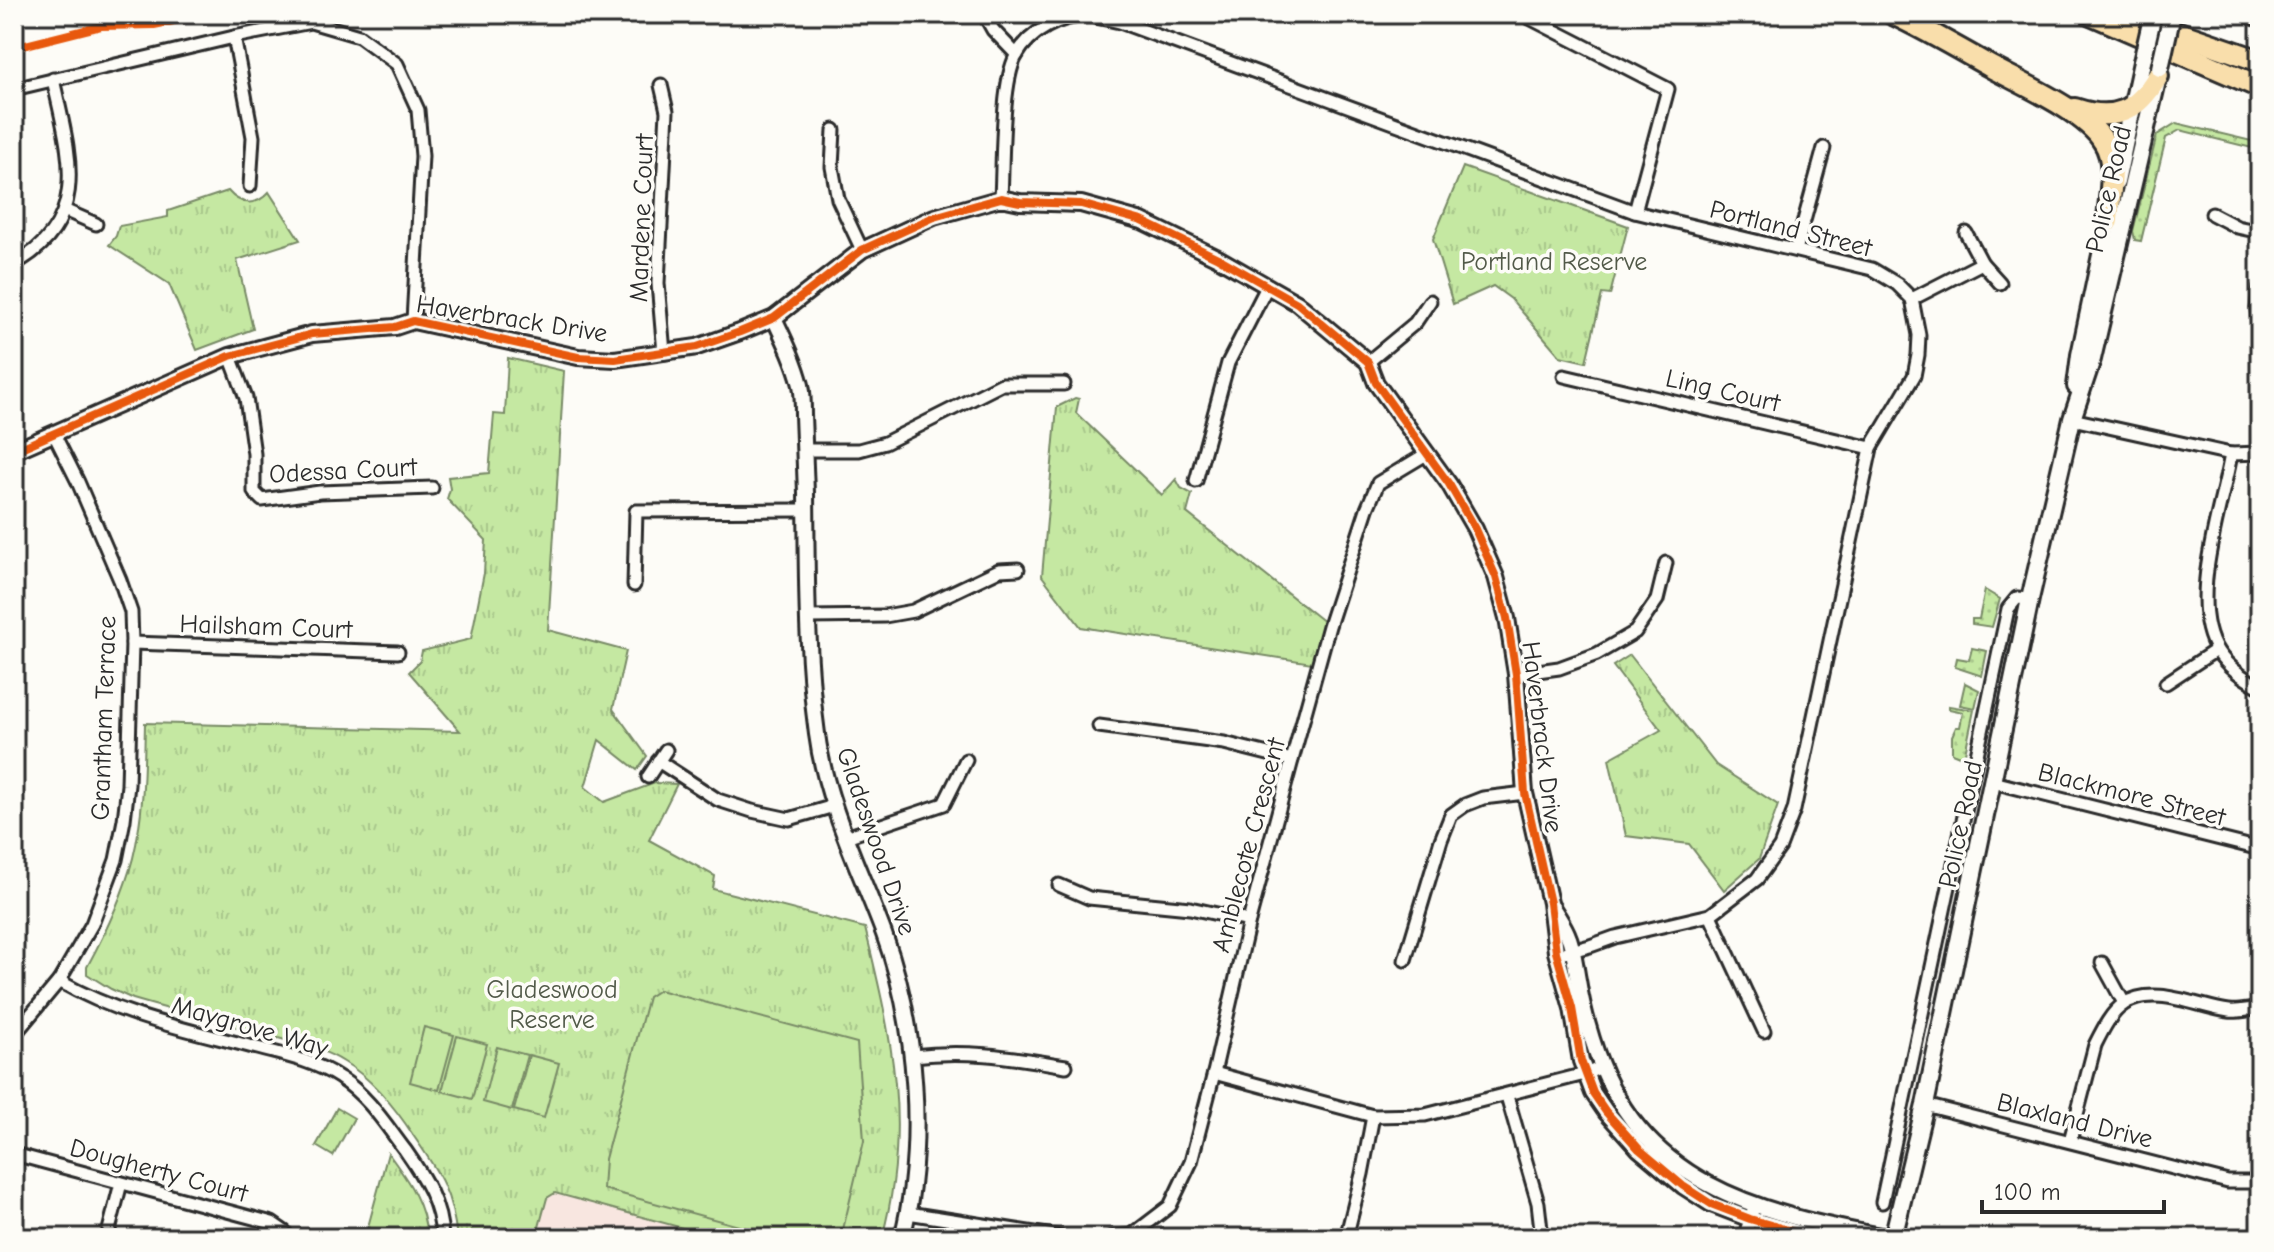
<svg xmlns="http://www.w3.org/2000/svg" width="2274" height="1252" viewBox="0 0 2274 1252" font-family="'Comic Neue',sans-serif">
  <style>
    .built { fill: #f8e6e0 }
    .grass { fill: url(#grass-dots); stroke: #788a66; stroke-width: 2 }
    .park { fill: url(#park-tufts); stroke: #788a66; stroke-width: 2 }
    .pitch { fill: #c5e8a2; stroke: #788a66; stroke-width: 2 }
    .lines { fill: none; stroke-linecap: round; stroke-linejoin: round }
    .minor-casing { stroke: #2b2b2b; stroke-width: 17 }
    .tertiary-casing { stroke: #2b2b2b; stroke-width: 20 }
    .secondary-casing { stroke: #2b2b2b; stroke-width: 22 }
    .motorway-casing { stroke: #2b2b2b; stroke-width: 26 }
    .minor { stroke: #fdfcf7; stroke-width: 11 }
    .tertiary { stroke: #fdfcf7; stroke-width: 14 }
    .secondary { stroke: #fdfcf7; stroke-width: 16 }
    .motorway { stroke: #f9deab; stroke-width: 20 }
    .secondary-bridge-casing { stroke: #2b2b2b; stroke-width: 22; stroke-linecap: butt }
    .secondary-bridge { stroke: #fdfcf7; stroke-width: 16 }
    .cycleway-casing { stroke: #fdfcf7; stroke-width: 13 }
    .cycleway { stroke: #e8590c; stroke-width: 8 }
    .labels { text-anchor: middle; stroke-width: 7; stroke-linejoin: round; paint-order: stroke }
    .street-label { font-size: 26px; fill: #2b2b2b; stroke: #fdfcf7 }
    .park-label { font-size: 26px; fill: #525a49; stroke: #fdfcf7 }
  </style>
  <defs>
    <pattern id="grass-dots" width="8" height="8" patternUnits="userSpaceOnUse" patternTransform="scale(2)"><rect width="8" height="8" fill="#c5e8a2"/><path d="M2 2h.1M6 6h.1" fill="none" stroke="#a9c78c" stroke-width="1.8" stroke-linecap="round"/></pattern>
    <pattern id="park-tufts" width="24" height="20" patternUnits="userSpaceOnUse" patternTransform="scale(2)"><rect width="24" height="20" fill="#c5e8a2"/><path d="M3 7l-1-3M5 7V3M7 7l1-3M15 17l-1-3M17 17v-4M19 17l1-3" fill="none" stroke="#a9c78c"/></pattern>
  </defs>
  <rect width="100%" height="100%" fill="#fdfcf7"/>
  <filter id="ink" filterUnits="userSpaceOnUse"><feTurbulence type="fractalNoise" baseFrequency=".0125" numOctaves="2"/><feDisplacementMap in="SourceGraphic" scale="16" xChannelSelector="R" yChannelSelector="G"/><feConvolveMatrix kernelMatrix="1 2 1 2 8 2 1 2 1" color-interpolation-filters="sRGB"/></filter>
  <g filter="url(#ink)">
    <path class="built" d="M555,1193L719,1238H536L547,1198Z"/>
    <g class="grass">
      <path d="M2176,123L2260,143V150L2180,130L2166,138L2141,241L2135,240L2133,231L2157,135Z"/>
      <path d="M1985,590L2000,599L1992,627L1972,624V619H1979Z"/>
      <path d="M1972,648L1987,651L1982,676L1955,667L1957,658L1969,660Z"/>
      <path d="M1965,683L1979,690L1975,708L1960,705Z"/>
      <path d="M1949,706L1974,710L1964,758L1952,753V736L1956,727H1960L1963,712L1949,709Z"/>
    </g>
    <g class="park">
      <path d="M1463,167L1628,226L1610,295L1602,294L1586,362L1560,356L1511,299L1493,286L1453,304L1433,239Z"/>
      <path d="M228,191C240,205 256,207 269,192L300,240L237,260L253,329L197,350L169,284L109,245L116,236L119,226L168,217V211Z"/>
      <path d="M508,358L564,371L548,630L626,651L613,709L647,756L637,770L599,740L585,787L604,802L655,783L677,784L649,840L715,876L713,889L865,928C892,1037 912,1127 882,1238H719L555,1193L547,1198L536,1238H457C452,1193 440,1174 415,1138C397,1110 373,1079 344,1062C324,1049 298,1044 275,1037C228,1024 180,1013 133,999L111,989L87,974V967C106,932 123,896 133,858C144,814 144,768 145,723L460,731L409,672L420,661L422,651L471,639L484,573L486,540L447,499L450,489L448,477L489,473L494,414L505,415Z"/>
      <path d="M1075,398L1079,399L1076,413L1162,495L1176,479L1181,488L1192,494L1187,513L1329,626L1318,664L1081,627L1042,576L1057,407Z"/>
      <path d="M1630,655L1716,765L1778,805L1759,859L1724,890L1689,844L1626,836L1609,759L1661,730L1613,666Z"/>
      <path d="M388,1153C408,1180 425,1204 427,1238H365Z"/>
    </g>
    <g class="pitch">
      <path d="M659,990L857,1043L864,1141L841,1238H783L603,1189L605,1159L648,997Z"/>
      <path d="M424,1027L454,1035L439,1090L410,1082Z"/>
      <path d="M457,1036L487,1044L472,1099L442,1091Z"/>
      <path d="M497,1047L527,1055L512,1110L483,1102Z"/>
      <path d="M529,1055L559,1063L544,1118L514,1110Z"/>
      <path d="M337,1108L354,1118L333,1156L316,1146Z"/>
    </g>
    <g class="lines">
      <g class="minor-casing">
        <g id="minor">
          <path d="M984,14L993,30L1017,55"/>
          <path d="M1522,14L1668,89L1635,212"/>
          <path d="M234,37L253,137L250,186"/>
          <path d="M661,85L667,111L658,283L664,353"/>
          <path d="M14,89L234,37L311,22L359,36L397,64L418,110L422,156L413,321"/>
          <path d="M834,130L832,167L838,199L862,250"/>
          <path d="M1001,198C1003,164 1001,84 1016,56C1030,31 1061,15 1089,16C1099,17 1110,20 1120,22L1635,212L1872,269L1897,284L1912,299L1919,335L1918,355L1914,376L1871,448L1794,810L1780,847L1757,879L1710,915L1615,937L1590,946L1567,952"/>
          <path d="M64,210L96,224"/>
          <path d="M2212,214L2237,227L2260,232"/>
          <path d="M1966,233L1982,263L2000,283"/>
          <path d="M1796,250L1824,148"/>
          <path d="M14,264C94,221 68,149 53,79"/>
          <path d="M2260,286L2257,309L2260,340"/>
          <path d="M1912,299L1982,263"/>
          <path d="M230,356L246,398L254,454V492L262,500L320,492L432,488"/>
          <path d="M1368,362L1415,323L1430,301"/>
          <path d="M1564,376L1871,448"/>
          <path d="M2072,419L2231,454L2260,453"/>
          <path d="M805,450H859L885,443L1002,384H1064"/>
          <path d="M2231,454C2222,508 2186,603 2218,652C2228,667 2245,679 2260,687"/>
          <path d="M1196,481L1228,363L1268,285"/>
          <path d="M634,585L636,511L806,510"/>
          <path d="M809,617L885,616L913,611L999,570L1018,569"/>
          <path d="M132,643L398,652"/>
          <path d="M1516,674L1559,668L1597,654L1635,632L1657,600L1666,563"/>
          <path d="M2166,683L2216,650"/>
          <path d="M1099,726L1224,743L1292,760"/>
          <path d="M658,761L718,800L752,811L789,819L834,806"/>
          <path d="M648,777L666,750"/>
          <path d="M1993,782L2260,849"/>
          <path d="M846,837L944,804L966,760"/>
          <path d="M1059,885L1089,898L1190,908L1249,921"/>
          <path d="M1710,915L1764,1031"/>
          <path d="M1405,960L1441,840L1451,815L1465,805L1483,798L1525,793"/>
          <path d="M2102,963L2124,1003"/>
          <path d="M59,981C118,1015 184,1029 249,1046C280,1054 313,1060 340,1078C367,1095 386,1125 405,1150C424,1177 441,1204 442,1238"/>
          <path d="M14,1035L59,981L92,924L116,860L124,820L128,785L132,643L131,612L120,580L78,482L54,434"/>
          <path d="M912,1056C968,1049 1011,1057 1066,1066"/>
          <path d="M1214,1073L1373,1116L1425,1115L1585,1074L1602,1067"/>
          <path d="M1507,1096L1538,1203L1542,1238"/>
          <path d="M1925,1105L2228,1182H2260"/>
          <path d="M2070,1141L2095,1045C2102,1031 2111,1012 2124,1004C2154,984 2198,1007 2229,1011C2237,1012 2246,1010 2254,1009"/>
          <path d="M14,1154L272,1223L285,1232L287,1238"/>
          <path d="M1882,1202L2008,609L2017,598L2030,599"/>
          <path d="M908,1213L1067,1238"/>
          <path d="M107,1238L121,1183"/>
          <path d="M1109,1238L1132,1235L1170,1206L1191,1162L1214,1073L1249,921L1292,760L1329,626L1367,509L1378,483L1428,453"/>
          <path d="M1346,1238L1362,1174L1373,1116"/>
          <path d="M1744,1238L1755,1204"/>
        </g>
      </g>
      <g class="tertiary-casing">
        <g id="tertiary">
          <path d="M774,318C784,339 795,361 801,385C803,394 803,405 803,415C804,441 805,467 806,493C807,574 806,655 817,734C826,804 860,869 884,934C917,1024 926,1146 902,1238"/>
          <path d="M14,451L230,356L312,334L395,327L413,321L578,357L615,359L697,347L740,332L774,318L862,250L934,217L1001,198L1020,202L1081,204L1142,221L1218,258L1297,303L1368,362L1376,383L1449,484L1475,529L1496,577L1507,618L1516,674L1525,793L1550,903L1556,952L1572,1008L1581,1061L1593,1093L1606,1112L1639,1149L1683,1186L1711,1204L1750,1219L1815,1238"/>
          <path d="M1552,907C1557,915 1563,924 1567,933C1574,948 1575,965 1578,980C1581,1000 1586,1020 1592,1039C1637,1185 1757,1213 1891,1238"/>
        </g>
      </g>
      <g class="secondary-casing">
        <g id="secondary">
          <path d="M2116,182L2142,62"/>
          <path d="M2076,386L2080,355L2110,212"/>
          <path d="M1893,1238L1925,1105L2030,599L2072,419L2092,359L2157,81"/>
        </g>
      </g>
      <g class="motorway-casing">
        <g id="motorway">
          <path d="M1893,14C1927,30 1959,49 1991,67C2022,84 2087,112 2104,142C2118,164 2109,197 2108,221"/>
          <path d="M2091,14L2260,87"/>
          <path d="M2124,14L2260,61"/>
          <path d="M2255,14L2260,16"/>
          <path d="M2075,109C2115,122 2137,112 2158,76"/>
        </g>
      </g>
      <use href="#minor" class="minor"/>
      <use href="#tertiary" class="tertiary"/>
      <use href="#secondary" class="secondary"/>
      <use href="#motorway" class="motorway"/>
      <g class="secondary-bridge-casing">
        <g id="secondary-bridge">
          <path d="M2142,62L2153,14"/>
          <path d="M2160,68L2172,14"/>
        </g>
      </g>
      <use href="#secondary-bridge" class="secondary-bridge"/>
      <g class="cycleway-casing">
        <g id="cycleway">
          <path d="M14,48L101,26L154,25L209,14"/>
          <path d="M14,451L230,356L312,334L395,327L413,321L578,357L615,359L697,347L740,332L774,318L862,250L934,217L1001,198L1020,202L1081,204L1142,221L1218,258L1297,303L1368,362L1376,383L1449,484L1475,529L1496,577L1507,618L1516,674L1525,793L1550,903L1556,952L1572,1008L1581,1061L1593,1093L1606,1112L1639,1149L1683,1186L1711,1204L1750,1219L1815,1238"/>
        </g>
      </g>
      <use href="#cycleway" class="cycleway"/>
    </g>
  </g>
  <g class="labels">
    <g class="street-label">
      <text transform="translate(2108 189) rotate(-77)" y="9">Police Road</text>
      <text transform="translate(641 218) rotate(-88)" y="9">Mardene Court</text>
      <text transform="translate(1791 228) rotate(14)" y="9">Portland Street</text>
      <text transform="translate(512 318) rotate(9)" y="9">Haverbrack Drive</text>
      <text transform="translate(1723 390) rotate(13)" y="9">Ling Court</text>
      <text transform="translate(343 470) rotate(-3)" y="9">Odessa Court</text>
      <text transform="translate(266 626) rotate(2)" y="9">Hailsham Court</text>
      <text transform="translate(103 718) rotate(-88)" y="9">Grantham Terrace</text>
      <text transform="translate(1543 737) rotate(83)" y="9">Haverbrack Drive</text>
      <text transform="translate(2132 794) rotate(14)" y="9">Blackmore Street</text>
      <text transform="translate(1960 824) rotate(-78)" y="9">Police Road</text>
      <text transform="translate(877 841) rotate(71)" y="9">Gladeswood Drive</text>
      <text transform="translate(1248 845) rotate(-75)" y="9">Amblecote Crescent</text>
      <text transform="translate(250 1026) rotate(16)" y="9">Maygrove Way</text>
      <text transform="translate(2075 1120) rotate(14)" y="9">Blaxland Drive</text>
      <text transform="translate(159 1170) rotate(15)" y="9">Dougherty Court</text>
    </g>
    <g class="park-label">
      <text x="1554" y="270">Portland Reserve</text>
      <text x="552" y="998">Gladeswood<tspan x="552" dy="30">Reserve</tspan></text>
    </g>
  </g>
  <rect width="2274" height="1252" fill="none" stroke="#fdfcf7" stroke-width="48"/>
  <rect x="24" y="24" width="2226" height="1204" fill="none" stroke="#2b2b2b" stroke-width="3" filter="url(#ink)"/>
  <path d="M1982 1200v12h182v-12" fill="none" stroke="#2b2b2b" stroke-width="4"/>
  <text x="1994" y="1200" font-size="24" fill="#2b2b2b" stroke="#fdfcf7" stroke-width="6" paint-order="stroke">100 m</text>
</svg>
